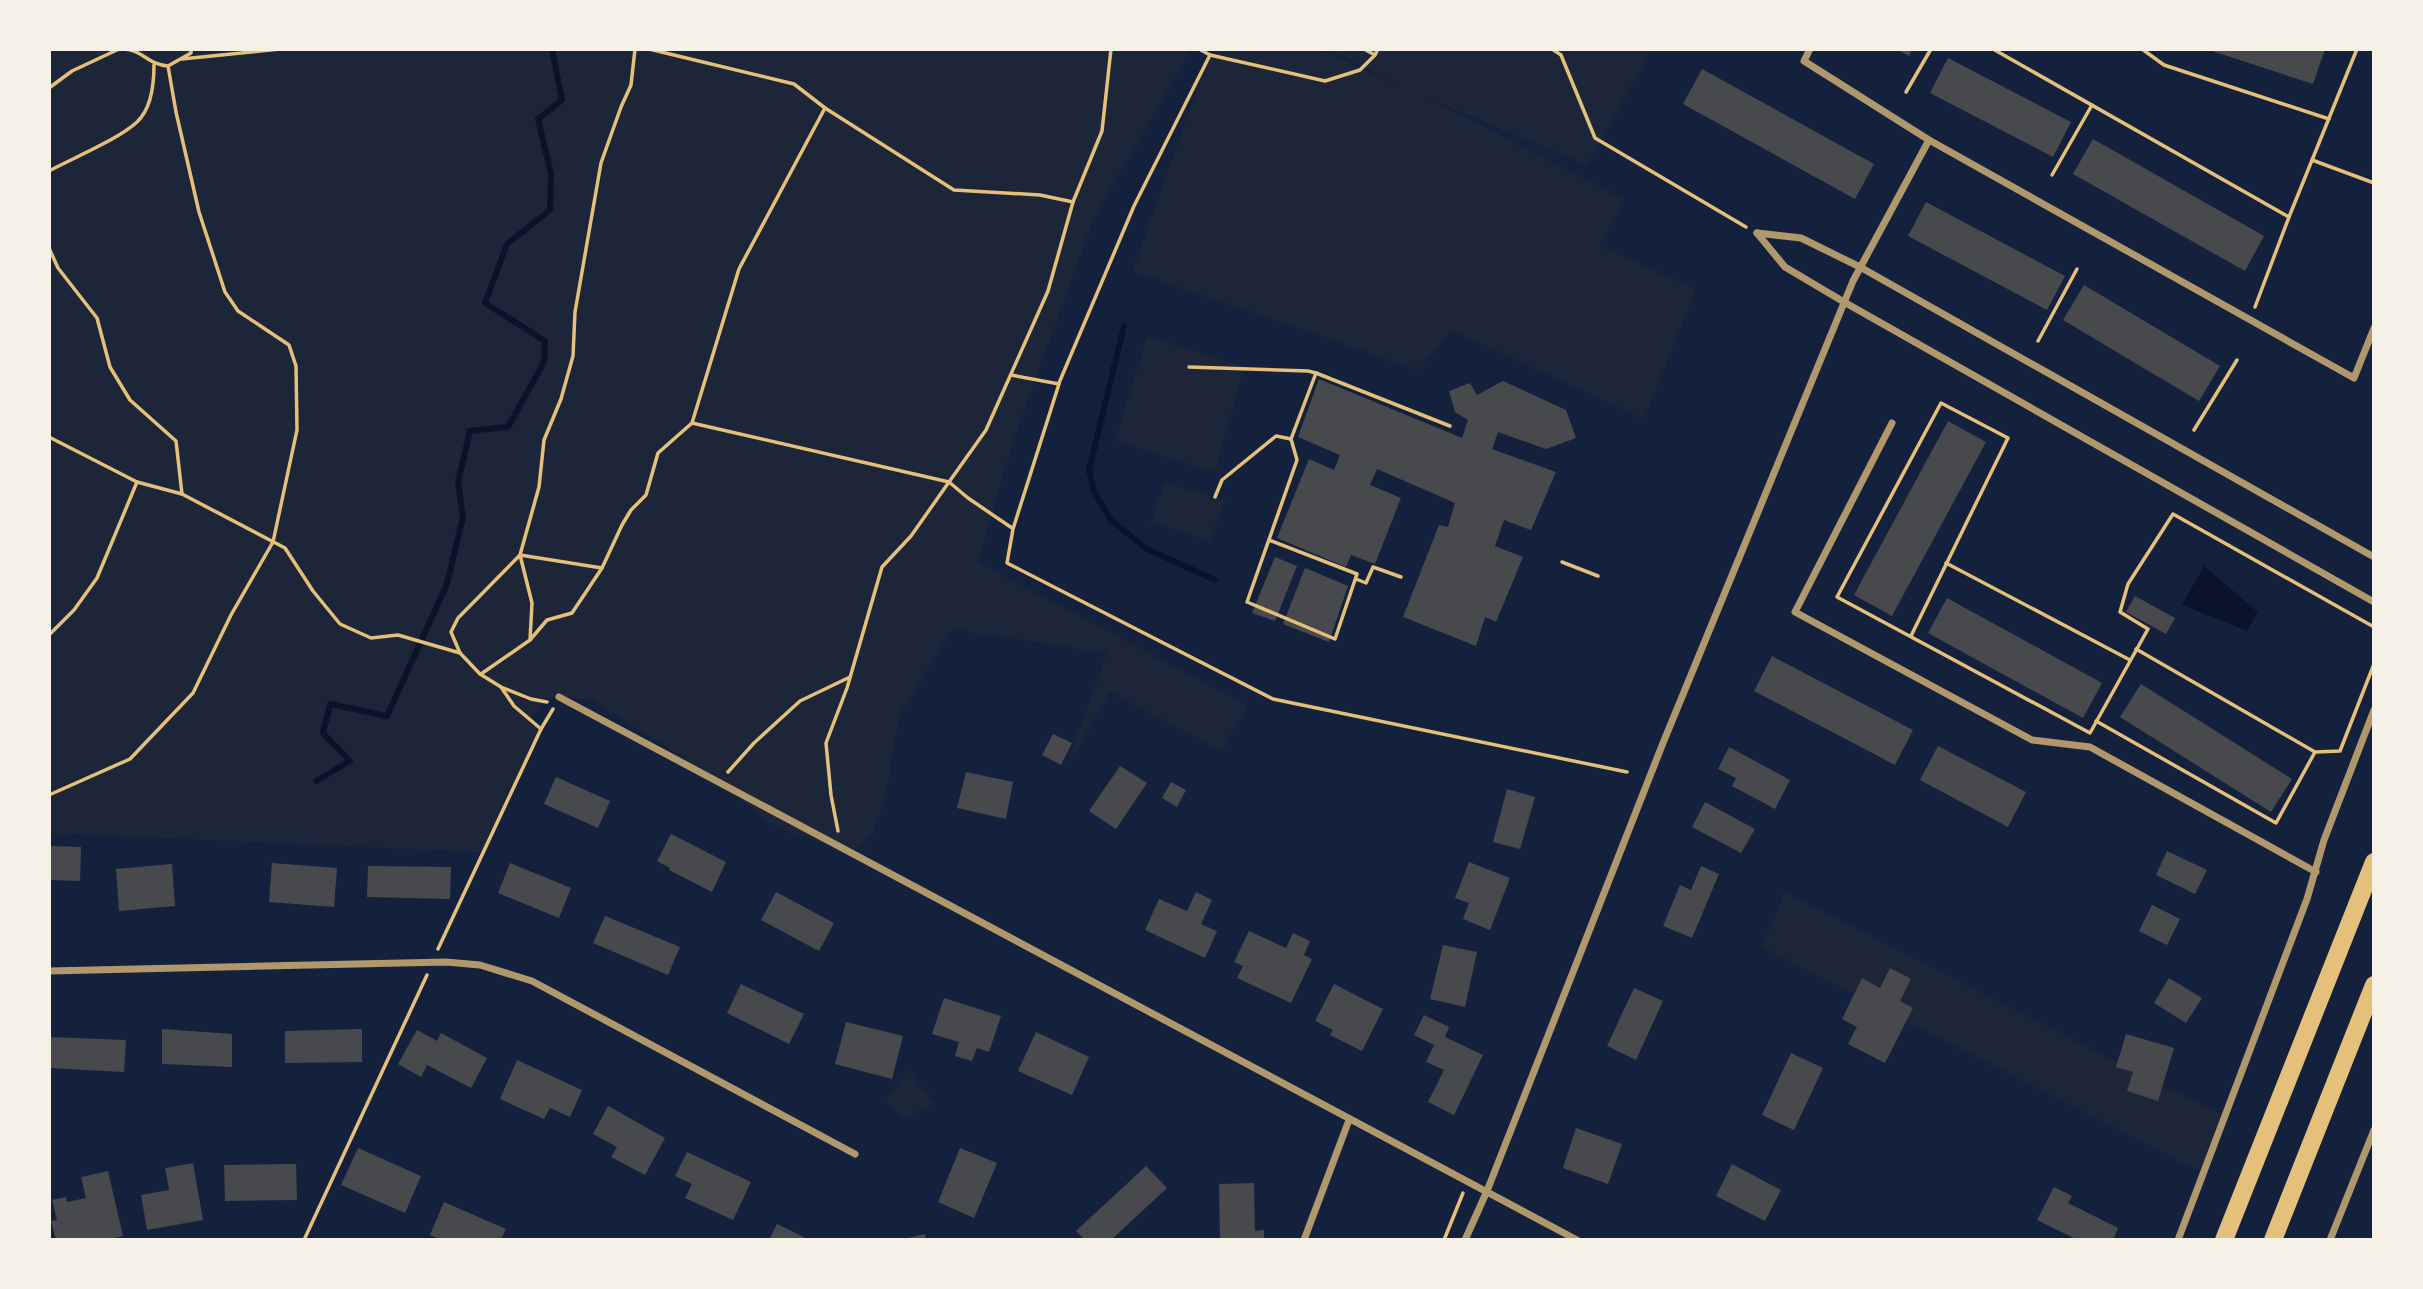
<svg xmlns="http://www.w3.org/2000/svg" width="2423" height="1289" viewBox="0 0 2423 1289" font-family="'DM Sans',sans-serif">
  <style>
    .green { fill: #1d2539 }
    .water { fill: #0b132b }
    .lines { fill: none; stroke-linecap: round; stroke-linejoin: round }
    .stream { stroke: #0b132b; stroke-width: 6 }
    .building { fill: #48494c }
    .path { stroke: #e5c07b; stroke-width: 3.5 }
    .minor { stroke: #b1986c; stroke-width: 7 }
    .primary { stroke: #e5c07b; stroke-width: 18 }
  </style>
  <rect width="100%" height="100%" fill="#14213d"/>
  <g class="green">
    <path d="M49,49H1191L1093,220L1012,444L978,562L1248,706L1221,750L1110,692L1066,768L1107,653L952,629L899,715L884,802L872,834L854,851L794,834L767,821L720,781L592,700L559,697L543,698L531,720L541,729L482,852L49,833Z"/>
    <path d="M1221,49H1317L1401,86L1328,49H1652L1587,165L1425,97L1624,199L1599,246L1696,289L1644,419L1452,330L1419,370L1133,271L1204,68L1210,55Z"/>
    <path d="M1147,337L1244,366L1215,472L1115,441Z"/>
    <path d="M1165,482L1225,501L1209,541L1151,522Z"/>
    <path d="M1785,892L2226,1118L2205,1174L1762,947Z"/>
    <path d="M908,1069L934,1103L903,1119L886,1101Z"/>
  </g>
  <path class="water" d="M2204,566L2258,612L2247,631L2182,605Z"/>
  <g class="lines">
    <g class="stream">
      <path d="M1124,326L1089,470L1095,494L1111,520L1147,549L1215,580"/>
      <path d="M316,781L350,761L323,733L330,704L387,716L447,584L463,517L458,482L470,431L508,427L544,362L545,341L485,303L507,244L550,210L551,174L538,119L562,100L552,49"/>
    </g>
  </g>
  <g class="building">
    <path d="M1896,49H1912L1909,56Z"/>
    <path d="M2206,49H2325L2313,84Z"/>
    <path d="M1948,58L2071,122L2053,157L1930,93Z"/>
    <path d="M1702,69L1874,164L1855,199L1683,104Z"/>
    <path d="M2093,139L2264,236L2245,271L2073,174Z"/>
    <path d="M1926,202L2065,276L2047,310L1908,236Z"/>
    <path d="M2084,285L2220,366L2199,401L2063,320Z"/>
    <path d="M1319,379L1462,438L1468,420L1455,412L1449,391L1470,383L1477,395L1503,381L1566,410L1576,438L1546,449L1498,432L1492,449L1556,472L1531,530L1504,520L1495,546L1523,557L1496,622L1485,617L1476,646L1403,617L1439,525L1448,527L1455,503L1377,469L1370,485L1401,498L1375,564L1351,555L1346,567L1277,538L1309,459L1334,470L1340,455L1298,437Z"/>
    <path d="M1948,421L1986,442L1892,616L1854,595Z"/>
    <path d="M1275,557L1297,566L1275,621L1252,613Z"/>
    <path d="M1305,568L1348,586L1329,642L1283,624Z"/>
    <path d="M2135,596L2175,618L2166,634L2126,612Z"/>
    <path d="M1947,598L2102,683L2083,718L1928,633Z"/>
    <path d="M1772,656L1913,730L1895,765L1754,691Z"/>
    <path d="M2141,684L2292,779L2271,812L2120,717Z"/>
    <path d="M1053,734L1072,743L1061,765L1042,755Z"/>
    <path d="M1938,746L2026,792L2008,827L1920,780Z"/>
    <path d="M1729,747L1790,780L1775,809L1732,786L1736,778L1718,769Z"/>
    <path d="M1120,766L1147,783L1116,829L1089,811Z"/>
    <path d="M966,772L1013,782L1006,819L957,808Z"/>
    <path d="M556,777L610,801L598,828L544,804Z"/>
    <path d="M1171,782L1186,790L1177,807L1162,798Z"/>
    <path d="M1507,789L1535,797L1520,849L1493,842Z"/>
    <path d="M1705,802L1755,829L1741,853L1692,827Z"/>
    <path d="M671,834L726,862L712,892L669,870L670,868L657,861Z"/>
    <path d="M49,846L81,847L80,881L49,880Z"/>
    <path d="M2167,851L2207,870L2195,894L2156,875Z"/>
    <path d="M1469,862L1510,878L1490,930L1463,919L1469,903L1455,898Z"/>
    <path d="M272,863L337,868L334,907L269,902Z"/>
    <path d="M510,863L571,888L559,918L498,893Z"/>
    <path d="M172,864L175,906L119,911L116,869Z"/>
    <path d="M368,866L451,867L450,899L367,897Z"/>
    <path d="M1701,866L1719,874L1692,938L1663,926L1680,885L1691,890Z"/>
    <path d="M776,892L834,923L819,951L761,920Z"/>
    <path d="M1196,892L1212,900L1201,924L1217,931L1205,958L1145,930L1159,899L1187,911Z"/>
    <path d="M2152,905L2180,919L2167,945L2139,931Z"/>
    <path d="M605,916L680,947L668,975L593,943Z"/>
    <path d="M1249,931L1286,948L1293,933L1310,941L1304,955L1312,959L1291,1003L1237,978L1243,966L1234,962Z"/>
    <path d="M1443,945L1477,952L1465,1007L1430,999Z"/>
    <path d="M1890,968L1911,979L1900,1001L1913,1008L1885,1063L1848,1044L1857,1027L1842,1019L1862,978L1880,988Z"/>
    <path d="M2169,978L2202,998L2186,1023L2154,1003Z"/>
    <path d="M741,984L804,1014L789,1044L727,1013Z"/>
    <path d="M1334,984L1383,1009L1362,1051L1330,1035L1333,1030L1315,1021Z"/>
    <path d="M1634,988L1663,1001L1636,1060L1607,1046Z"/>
    <path d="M944,998L1001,1016L989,1052L977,1048L972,1061L955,1056L959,1042L932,1034Z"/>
    <path d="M1424,1015L1449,1027L1445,1037L1483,1055L1454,1115L1428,1102L1444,1070L1426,1062L1434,1045L1414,1035Z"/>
    <path d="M846,1022L903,1036L892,1079L835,1064Z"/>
    <path d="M162,1029L232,1034V1067L162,1064Z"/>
    <path d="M362,1029V1062L285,1063V1031Z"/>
    <path d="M417,1030L437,1041L441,1033L487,1058L471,1088L427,1065L421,1077L398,1064Z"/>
    <path d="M1036,1032L1089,1057L1072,1095L1018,1071Z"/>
    <path d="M2126,1034L2174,1048L2158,1101L2127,1091L2133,1072L2116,1067Z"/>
    <path d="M49,1037L126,1040L124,1072L49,1068Z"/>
    <path d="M1791,1053L1823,1068L1794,1130L1762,1115Z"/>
    <path d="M517,1060L582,1090L570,1117L550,1108L544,1119L500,1099Z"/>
    <path d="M608,1106L665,1138L645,1175L611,1157L617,1147L593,1134Z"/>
    <path d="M1576,1128L1622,1144L1608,1184L1563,1168Z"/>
    <path d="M358,1148L421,1176L405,1213L341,1185Z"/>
    <path d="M960,1148L997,1163L974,1218L938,1202Z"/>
    <path d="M687,1152L751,1182L733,1220L685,1198L692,1184L675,1176Z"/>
    <path d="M193,1163L203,1220L147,1230L141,1195L169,1190L165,1168Z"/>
    <path d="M296,1164L297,1200L225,1201L224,1165Z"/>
    <path d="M1732,1164L1781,1190L1765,1221L1716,1196Z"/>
    <path d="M1146,1166L1167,1188L1111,1240H1085L1076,1231Z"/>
    <path d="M108,1171L123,1236L107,1240H56L51,1221L57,1220L52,1200L66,1197L67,1202L86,1198L81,1177Z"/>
    <path d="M1254,1183L1255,1231L1264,1230V1240H1220L1219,1184Z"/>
    <path d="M2054,1187L2072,1196L2068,1203L2118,1228L2113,1240H2078L2037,1220Z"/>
    <path d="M444,1202L506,1229L501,1240H442L430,1235Z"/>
    <path d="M777,1224L810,1240H769Z"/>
    <path d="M925,1234L926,1240H904V1239Z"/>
  </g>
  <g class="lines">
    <g class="path">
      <path d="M123,49C144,50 146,64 168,66"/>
      <path d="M649,49L794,84L825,108L954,190L1040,195L1073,202"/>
      <path d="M1199,49L1210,55L1325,81L1360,70L1375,55"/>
      <path d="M1364,49L1375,55L1378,49"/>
      <path d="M1552,49L1561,55L1595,138L1746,227"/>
      <path d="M1993,49L2289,217"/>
      <path d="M2142,49L2164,65L2329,119"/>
      <path d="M182,59L280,49"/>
      <path d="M49,88L72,71L119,49"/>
      <path d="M1906,92L1931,49"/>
      <path d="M2312,160L2374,183"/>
      <path d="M49,171C73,158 119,139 137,122C152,108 154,84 154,65"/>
      <path d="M2052,175L2092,105"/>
      <path d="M49,248L58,268L97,318L110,367L130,400L176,441L182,494"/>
      <path d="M2255,307L2289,217L2357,49"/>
      <path d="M2038,341L2077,269"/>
      <path d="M1189,367L1308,371L1316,373L1291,439L1276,436L1222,480L1215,497"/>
      <path d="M1316,373L1450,426"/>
      <path d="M1011,375L1059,384L1013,529L1007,563L1273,699L1627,772"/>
      <path d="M1059,383L1134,206L1210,55"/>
      <path d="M692,423L949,482L986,430L1048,291L1073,202L1102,131L1111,49"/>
      <path d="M2194,430L2237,360"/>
      <path d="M49,437L137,482L182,494L285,548L313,591L340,624L371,638L398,635L460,653L480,674L501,687L531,699L547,702"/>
      <path d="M1269,540L1357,574L1335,639L1247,602L1297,460L1291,439"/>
      <path d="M1562,562L1598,576"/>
      <path d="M1946,563L2130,660"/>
      <path d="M1356,579L1366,583L1373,567L1401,577"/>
      <path d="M49,635L74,610L97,578L137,482"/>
      <path d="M1911,636L2008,438L1941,403L1837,597L2090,733L2148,629L2120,612L2128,584L2173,514L2374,627"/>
      <path d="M530,640L532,603L520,555L539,487L544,440L561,399L573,356L575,312L601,163L621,107L631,85L635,49"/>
      <path d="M2136,649L2315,752L2340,751L2374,664"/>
      <path d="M460,653L451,632L458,618L520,555L602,568L622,525L631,510L646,495L658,453L692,423L739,269L825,108"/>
      <path d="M481,674L530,640L547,620L572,613L602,568"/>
      <path d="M2096,721L2276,823L2315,752"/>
      <path d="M541,729L553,709"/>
      <path d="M728,772L754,743L800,701L850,677"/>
      <path d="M49,795L130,759L193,693L231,615L273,542L297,430L296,366L289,345L238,311L225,292L199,212L176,112L168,66L191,53V49"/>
      <path d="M838,831L831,795L826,743L847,688L882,567L911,536L949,482L968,498L1012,528"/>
      <path d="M438,949L541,729L514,706L501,687"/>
      <path d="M304,1240L427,975"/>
      <path d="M1444,1240L1463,1193"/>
    </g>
    <g class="minor">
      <path d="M1810,49L1804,61L1929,140L2354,378L2374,328"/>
      <path d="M1757,233L1785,267L1844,302L2374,602"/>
      <path d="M1757,233L1801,238L1860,267L2374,557"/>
      <path d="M1892,423L1795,612L2032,740L2090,747L2316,872"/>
      <path d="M559,697L1577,1240"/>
      <path d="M49,971L446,962L480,965L532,981L855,1154"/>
      <path d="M1304,1240L1349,1120"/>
      <path d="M1465,1240L1487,1191L1663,743L1853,281L1929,140"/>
      <path d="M2178,1240L2307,899L2324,840L2374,710"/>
      <path d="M2330,1240L2374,1130"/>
    </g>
    <g class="primary">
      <path d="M2224,1240L2374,862"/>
      <path d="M2273,1240L2374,985"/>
    </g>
  </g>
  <rect width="2423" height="1289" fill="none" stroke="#f6f1e7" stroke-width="102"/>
</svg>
